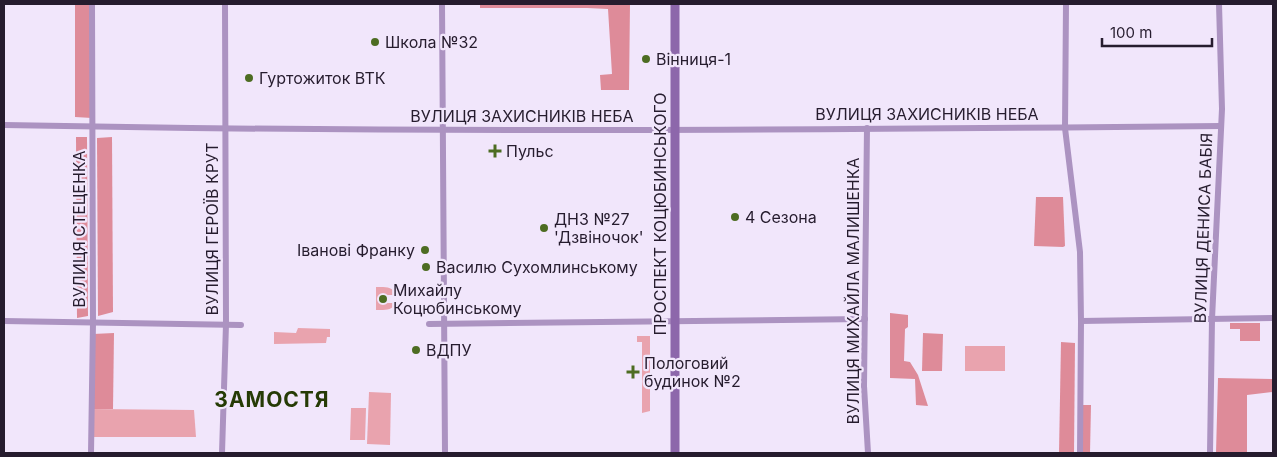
<svg xmlns="http://www.w3.org/2000/svg" width="1277" height="457" viewBox="0 0 1277 457" font-family="Inter,sans-serif">
  <style>
    .green { fill: #e9a3ae }
    .forest { fill: #de8b99 }
    .lines { fill: none; stroke-linecap: round; stroke-linejoin: round }
    .minor { stroke: #ac93c1; stroke-width: 6 }
    .secondary { stroke: #8d67ab; stroke-width: 9 }
    .poi-dot { fill: #4d6c22; stroke: #f1e6fb; stroke-width: 2 }
    .labels { text-anchor: middle; stroke-width: 4.5; stroke-linejoin: round; paint-order: stroke }
    .poi-label { font-size: 16px; fill: #261c2e; stroke: #f1e6fb; text-anchor: start }
    .street-label { font-size: 16px; fill: #261c2e; stroke: #f1e6fb }
    .district-label { font-size: 21px; font-weight: bold; letter-spacing: 1px; fill: #263b05; stroke: #f1e6fb }
  </style>
  <rect width="100%" height="100%" fill="#f1e6fb"/>
  <g class="green">
    <path d="M376,287C385,287 392,286 397,295H382L380,299L382,303H396C392,311 384,310 376,310Z"/>
    <path d="M298,328L330,329V337H327L326,343L274,344V332L296,333Z"/>
    <path d="M637,336H650V411L642,413V342H637Z"/>
    <rect x="965" y="346" width="40" height="25"/>
    <path d="M369,392L391,393L390,445L367,444Z"/>
    <path d="M351,408H366L365,440H350Z"/>
    <path d="M92,409L194,410L196,437H91Z"/>
  </g>
  <g class="forest">
    <path d="M75,4H92V118L75,117Z"/>
    <path d="M480,4H630L629,90H601L600,75L612,74L608,9L587,8H480Z"/>
    <path d="M76,137H87L88,316L77,318Z"/>
    <path d="M112,137L113,312L98,316L97,138Z"/>
    <path d="M1036,197H1063L1065,246L1063,247L1034,246Z"/>
    <path d="M890,313L908,315V327L905,329L904,361L910,362L918,375L928,406L916,405L915,379L890,378Z"/>
    <path d="M1230,323H1260V341H1240V329H1230Z"/>
    <path d="M114,333L113,409H92L93,334Z"/>
    <path d="M923,333L943,334L942,371H922Z"/>
    <path d="M1061,342L1075,343L1074,453H1059Z"/>
    <path d="M1218,378L1273,379V392L1247,395V453H1216Z"/>
    <path d="M1082,405H1091L1090,453H1083Z"/>
  </g>
  <g class="lines">
    <g class="minor">
      <path d="M442,4L445,453"/>
      <path d="M1066,4L1065,128L1080,252L1081,321L1080,453"/>
      <path d="M4,125C409,133 815,130 1221,126"/>
      <path d="M867,128L864,386L868,453"/>
      <path d="M4,321L241,325"/>
      <path d="M1081,321L1273,318"/>
      <path d="M429,324L865,319"/>
      <path d="M91,453L93,322L92,4"/>
      <path d="M222,453L226,324L225,4"/>
      <path d="M1210,453L1212,319L1222,109L1219,4"/>
    </g>
    <path class="secondary" d="M675,453V4"/>
  </g>
  <g class="poi-dot">
    <circle cx="375" cy="42" r="5"/>
    <circle cx="646" cy="59" r="5"/>
    <circle cx="249" cy="78" r="5"/>
    <path d="M492.5 143.5h5v5h5v5h-5v5h-5v-5h-5v-5h5z"/>
    <circle cx="735" cy="217" r="5"/>
    <circle cx="544" cy="228" r="5"/>
    <circle cx="425" cy="250" r="5"/>
    <circle cx="426" cy="267" r="5"/>
    <circle cx="383" cy="299" r="5"/>
    <circle cx="416" cy="350" r="5"/>
    <path d="M630.5 364.5h5v5h5v5h-5v5h-5v-5h-5v-5h5z"/>
  </g>
  <g class="labels">
    <g class="poi-label">
      <text x="385" y="48">Школа №32</text>
      <text x="656" y="65">Вінниця-1</text>
      <text x="259" y="84">Гуртожиток ВТК</text>
      <text x="506" y="157">Пульс</text>
      <text x="745" y="223">4 Сезона</text>
      <text x="554" y="225">ДНЗ №27<tspan x="554" dy="18">'Дзвіночок'</tspan></text>
      <text x="415" y="256" text-anchor="end">Іванові Франку</text>
      <text x="436" y="273">Василю Сухомлинському</text>
      <text x="393" y="296">Михайлу<tspan x="393" dy="18">Коцюбинському</tspan></text>
      <text x="426" y="356">ВДПУ</text>
      <text x="644" y="369">Пологовий<tspan x="644" dy="18">будинок №2</tspan></text>
    </g>
    <g class="street-label">
      <text x="927" y="120">ВУЛИЦЯ ЗАХИСНИКІВ НЕБА</text>
      <text x="522" y="122">ВУЛИЦЯ ЗАХИСНИКІВ НЕБА</text>
      <text transform="translate(660 214) rotate(-90)" y="6">ПРОСПЕКТ КОЦЮБИНСЬКОГО</text>
      <text transform="translate(1203 228) rotate(-88)" y="6">ВУЛИЦЯ ДЕНИСА БАБІЯ</text>
      <text transform="translate(79 229) rotate(-90)" y="6">ВУЛИЦЯ СТЕЦЕНКА</text>
      <text transform="translate(212 229) rotate(-90)" y="6">ВУЛИЦЯ ГЕРОЇВ КРУТ</text>
      <text transform="translate(853 291) rotate(-90)" y="6">ВУЛИЦЯ МИХАЙЛА МАЛИШЕНКА</text>
    </g>
    <g class="district-label">
      <text x="272" y="407">ЗАМОСТЯ</text>
    </g>
  </g>
  <rect width="1277" height="457" fill="none" stroke="#261c2e" stroke-width="10"/>
  <path d="M1102 38v8h110v-8" fill="none" stroke="#261c2e" stroke-width="2.5"/>
  <text x="1110" y="38" font-size="15" fill="#261c2e" stroke="#f1e6fb" stroke-width="4" paint-order="stroke">100 m</text>
</svg>
